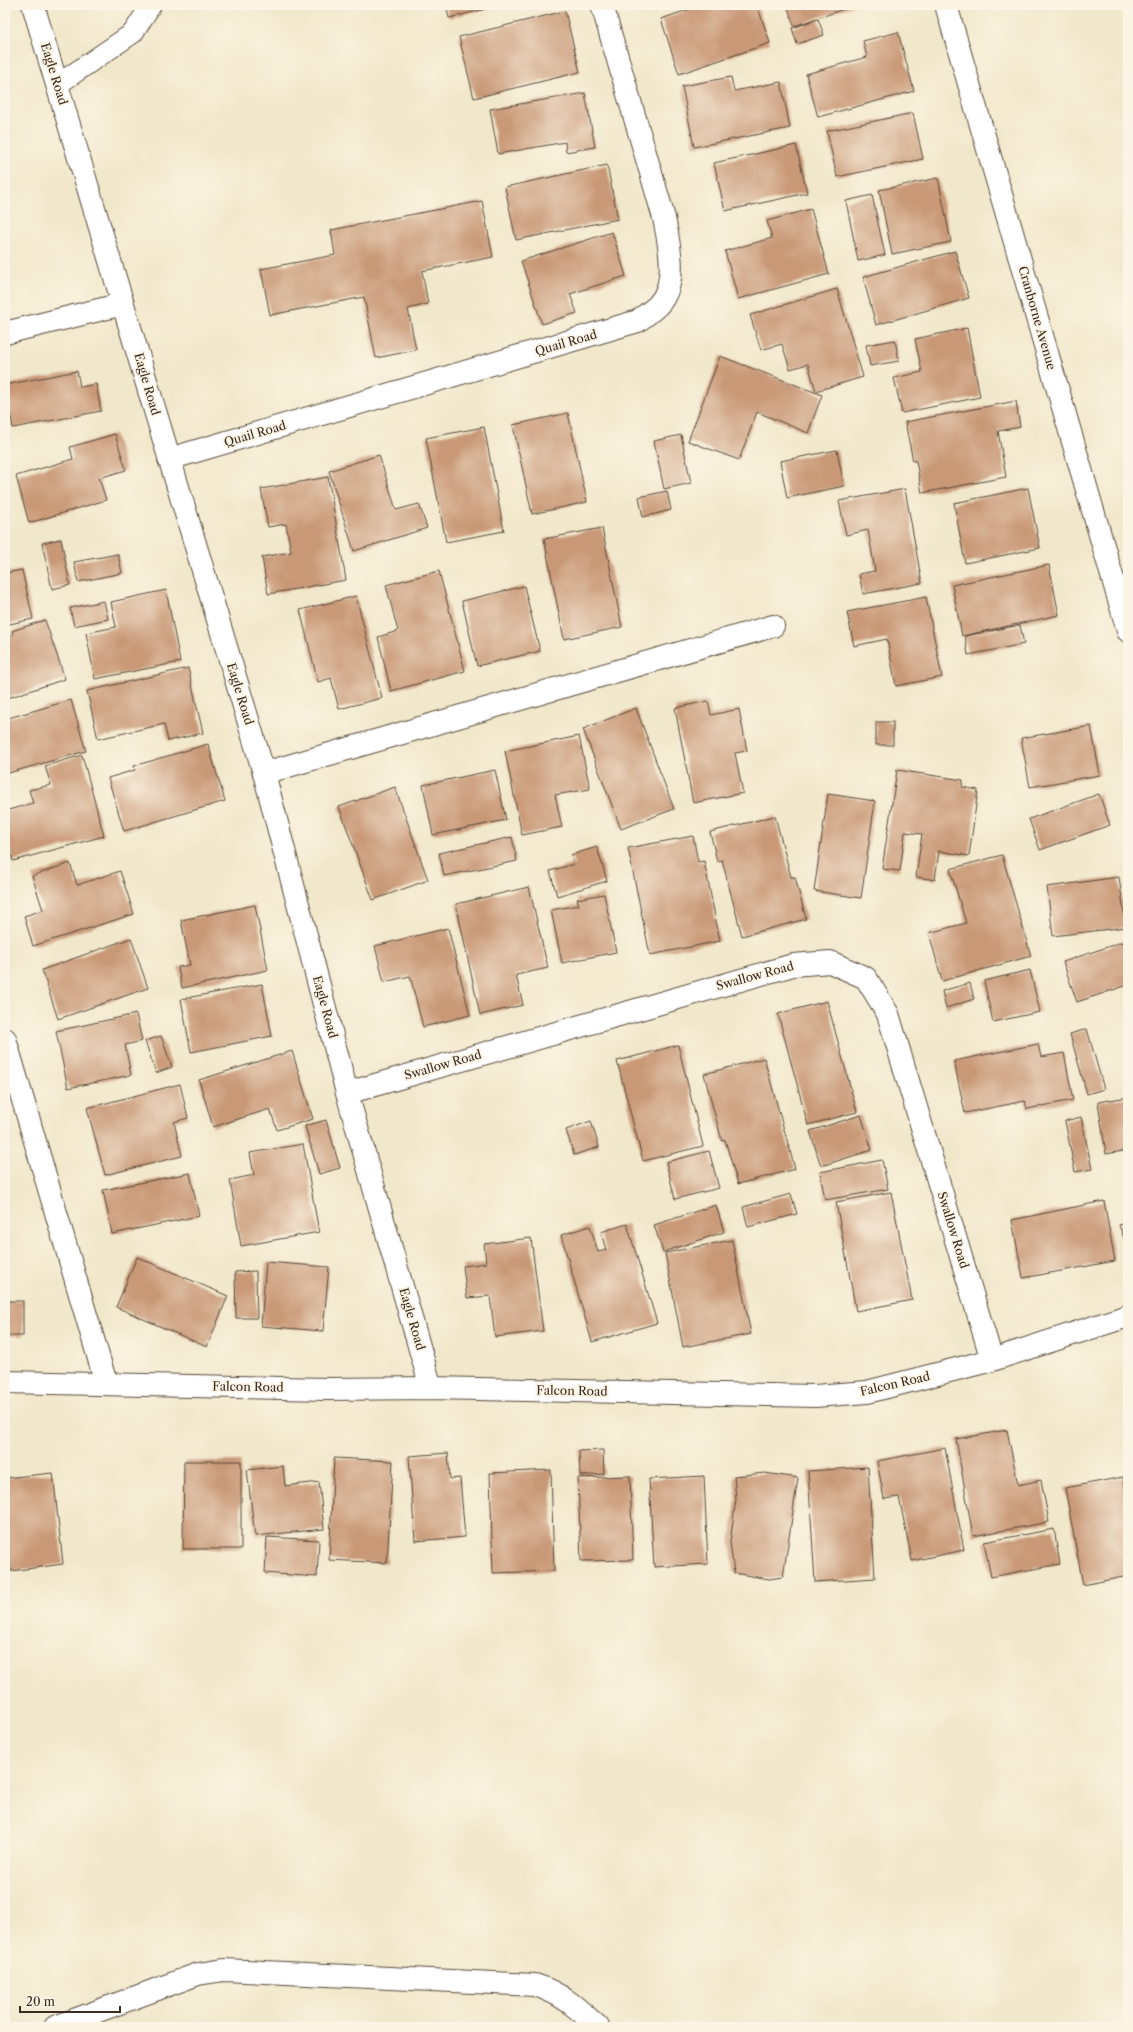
<svg xmlns="http://www.w3.org/2000/svg" width="1133" height="2032" viewBox="0 0 1133 2032" font-family="'Libre Caslon Text',serif">
  <style>
    .building { fill: #c99977 }
    .lines { fill: none; stroke-linecap: round; stroke-linejoin: round }
    .service-casing { stroke: #564638; stroke-width: 22 }
    .minor-casing { stroke: #564638; stroke-width: 24 }
    .tertiary-casing { stroke: #564638; stroke-width: 24 }
    .service { stroke: #fff; stroke-width: 20 }
    .minor { stroke: #fff; stroke-width: 22 }
    .tertiary { stroke: #fff; stroke-width: 22 }
    .labels { text-anchor: middle; stroke-width: 4; stroke-linejoin: round; paint-order: stroke }
    .street-label { font-size: 12px; fill: #3b2a1e; stroke: #fcf5e5 }
  </style>
  <rect width="100%" height="100%" fill="#fcf5e5"/>
  <filter id="ink" filterUnits="userSpaceOnUse"><feTurbulence type="fractalNoise" baseFrequency=".025" numOctaves="2"/><feDisplacementMap in="SourceGraphic" scale="8" xChannelSelector="R" yChannelSelector="G"/><feConvolveMatrix kernelMatrix="1 2 1 2 8 2 1 2 1" color-interpolation-filters="sRGB"/></filter>
  <filter id="wash" filterUnits="userSpaceOnUse"><feTurbulence type="fractalNoise" baseFrequency=".012" numOctaves="4" result="noise"/><feDisplacementMap in="SourceGraphic" scale="16" xChannelSelector="R" yChannelSelector="G"/><feGaussianBlur stdDeviation="0.9" result="paint"/><feColorMatrix in="noise" values="0 0 0 0 0 0 0 0 0 0 0 0 0 0 0 0 0 1.4 0 .05"/><feComposite in="paint" operator="in"/></filter>
  <g filter="url(#wash)">
    <rect width="100%" height="100%" fill="#f1e7ca"/>
    <g id="blocks">
      <g class="building">
        <path d="M446,5H498V6L449,18Z"/>
        <path d="M702,5H757L770,43L679,74L661,19Z"/>
        <path d="M787,5H856L794,26Z"/>
        <path d="M565,11L580,72L474,98L459,37Z"/>
        <path d="M818,19L824,35L797,44L792,28Z"/>
        <path d="M898,32L914,91L818,117L806,74L867,57L863,41Z"/>
        <path d="M731,77L734,91L781,82L790,128L694,147L682,86Z"/>
        <path d="M585,93L595,147L566,152L565,142L498,154L490,109Z"/>
        <path d="M913,113L923,159L837,177L827,131Z"/>
        <path d="M796,145L807,193L725,211L714,163Z"/>
        <path d="M607,165L618,219L516,240L505,187Z"/>
        <path d="M938,178L951,242L892,254L879,190Z"/>
        <path d="M872,195L885,255L858,261L846,201Z"/>
        <path d="M482,201L493,257L422,271L428,304L408,309L416,350L376,358L364,297L270,315L261,269L335,255L331,230Z"/>
        <path d="M811,209L829,274L738,299L725,251L772,238L767,221Z"/>
        <path d="M612,232L626,276L570,294L577,313L542,324L521,261Z"/>
        <path d="M955,251L969,298L876,325L863,277Z"/>
        <path d="M837,289L863,377L816,391L808,364L790,369L782,344L761,350L750,315Z"/>
        <path d="M967,328L980,397L902,413L894,378L922,372L915,339Z"/>
        <path d="M895,340L899,361L870,366L866,345Z"/>
        <path d="M720,356L822,395L808,433L757,412L739,460L688,441Z"/>
        <path d="M77,371L80,387L96,384L101,411L13,428L5,385Z"/>
        <path d="M1016,401L1020,427L998,431L1006,477L922,493L916,461H913L905,422Z"/>
        <path d="M568,413L587,502L532,514L513,425Z"/>
        <path d="M484,427L504,531L446,542L426,438Z"/>
        <path d="M115,434L126,470L99,478L106,500L29,523L16,476L73,459L70,447Z"/>
        <path d="M681,435L691,483L664,489L654,441Z"/>
        <path d="M837,450L844,486L787,498L780,461Z"/>
        <path d="M379,455L396,510L419,504L427,528L354,551L329,471Z"/>
        <path d="M328,477L346,580L268,594L262,557L291,552L286,524L268,527L261,489Z"/>
        <path d="M1028,488L1040,548L965,563L954,503Z"/>
        <path d="M905,489L922,583L863,594L859,574L875,571L868,530L846,535L839,501Z"/>
        <path d="M667,491L671,510L643,517L639,497Z"/>
        <path d="M602,528L622,627L564,639L544,539Z"/>
        <path d="M61,539L70,585L52,589L42,543Z"/>
        <path d="M118,554L122,573L78,582L74,562Z"/>
        <path d="M1049,565L1059,615L962,636L952,585Z"/>
        <path d="M22,570L33,619L5,625V573Z"/>
        <path d="M439,571L465,671L391,691L378,637L398,631L386,585Z"/>
        <path d="M524,586L540,651L477,666L462,601Z"/>
        <path d="M166,590L180,662L95,679L86,633L116,627L111,602Z"/>
        <path d="M356,596L382,698L339,709L331,678L318,682L300,610Z"/>
        <path d="M926,597L942,677L896,686L887,639L854,646L847,612Z"/>
        <path d="M104,601L108,619L74,626L70,608Z"/>
        <path d="M45,620L65,679L5,699V638L13,635L12,631Z"/>
        <path d="M1020,625L1024,644L968,655L965,636Z"/>
        <path d="M188,668L203,733L168,741L164,724L98,739L87,691Z"/>
        <path d="M71,700L86,751L5,774V719Z"/>
        <path d="M708,701L711,715L739,709L747,751L735,753L743,793L693,803L675,708Z"/>
        <path d="M636,708L674,809L621,829L583,729Z"/>
        <rect x="876" y="722" width="17" height="23"/>
        <path d="M1091,726L1100,775L1030,787L1021,738Z"/>
        <path d="M579,736L590,789L555,795L562,827L522,835L505,751Z"/>
        <path d="M208,744L225,801L124,831L108,778L135,770L134,766Z"/>
        <path d="M82,755L104,836L13,861L5,831V811L33,803L29,790L51,785L45,766Z"/>
        <path d="M495,770L506,820L433,835L423,785Z"/>
        <path d="M897,770L963,780L962,787L978,790L969,856L939,851L935,880L916,877L922,834L905,832L900,871L882,869Z"/>
        <path d="M395,787L428,880L373,900L339,807Z"/>
        <path d="M828,794L875,801L861,898L814,891Z"/>
        <path d="M1099,794L1110,825L1040,850L1029,819Z"/>
        <path d="M775,816L791,877H795L806,919L742,936L722,860L717,861L710,832Z"/>
        <path d="M693,836L698,862L704,861L720,941L650,955L628,848Z"/>
        <path d="M512,837L517,861L444,876L439,853Z"/>
        <path d="M597,847L607,881L557,896L550,871L574,864L571,855Z"/>
        <path d="M1002,855L1031,956L942,981L929,933L966,923L950,869Z"/>
        <path d="M70,863L77,885L120,871L134,914L33,946L24,916L43,910L32,876Z"/>
        <path d="M1119,877L1126,927L1053,936L1047,887Z"/>
        <path d="M529,887L548,968L516,975L523,1005L480,1015L456,904Z"/>
        <path d="M604,894L616,952L562,963L551,910L579,905L577,899Z"/>
        <path d="M255,905L268,970L182,988L178,967L190,965L181,920Z"/>
        <path d="M448,928L470,1015L423,1027L410,976L384,982L375,946Z"/>
        <path d="M131,938L148,988L58,1019L42,970Z"/>
        <path d="M1128,940V985L1077,1002L1063,962Z"/>
        <path d="M1030,970L1040,1012L993,1022L984,981Z"/>
        <path d="M970,983L974,999L946,1008L942,991Z"/>
        <path d="M262,984L272,1036L191,1052L181,999Z"/>
        <path d="M827,1001L857,1112L808,1125L778,1014Z"/>
        <path d="M136,1014L142,1041L125,1045L131,1075L68,1088L56,1031Z"/>
        <path d="M1087,1029L1104,1089L1087,1094L1070,1034Z"/>
        <path d="M161,1036L172,1067L156,1073L145,1041Z"/>
        <path d="M1038,1044L1041,1057L1064,1053L1073,1100L1027,1109L1025,1101L965,1113L954,1061Z"/>
        <path d="M678,1045L703,1146L643,1161L617,1061Z"/>
        <path d="M292,1051L313,1119L277,1130L270,1109L213,1127L199,1080Z"/>
        <path d="M764,1058L795,1169L738,1184L725,1140L722,1141L704,1074Z"/>
        <path d="M180,1084L188,1118L174,1122L182,1156L105,1175L87,1108Z"/>
        <path d="M1128,1097V1150L1106,1154L1098,1102Z"/>
        <path d="M861,1115L872,1150L821,1166L810,1131Z"/>
        <path d="M1081,1117L1092,1169L1075,1172L1065,1121Z"/>
        <path d="M326,1120L340,1168L319,1174L305,1126Z"/>
        <path d="M591,1121L599,1147L574,1155L566,1130Z"/>
        <path d="M303,1144L319,1232L241,1246L230,1180L254,1175L250,1153Z"/>
        <path d="M709,1151L719,1188L675,1199L666,1162Z"/>
        <path d="M882,1160L888,1189L825,1200L820,1172Z"/>
        <path d="M190,1173L199,1216L112,1234L103,1190Z"/>
        <path d="M891,1192L912,1300L856,1311L836,1202Z"/>
        <path d="M791,1194L797,1214L748,1227L743,1207Z"/>
        <path d="M1104,1201L1115,1261L1023,1278L1012,1220Z"/>
        <path d="M716,1205L724,1232L663,1252L654,1225Z"/>
        <path d="M1128,1222V1249L1119,1225Z"/>
        <path d="M627,1224L657,1323L592,1342L561,1235L590,1226L598,1252L606,1250L601,1232Z"/>
        <path d="M531,1238L543,1331L495,1337L490,1296L467,1298L463,1266L486,1263L484,1244Z"/>
        <path d="M732,1240L751,1334L683,1347L665,1253Z"/>
        <path d="M137,1257L228,1296L207,1347L116,1307Z"/>
        <path d="M266,1262L329,1267L323,1331L261,1326Z"/>
        <path d="M256,1271L257,1318H236L235,1272Z"/>
        <rect x="5" y="1301" width="18" height="35"/>
        <path d="M1007,1430L1018,1485L1041,1480L1049,1522L973,1536L956,1439Z"/>
        <path d="M945,1448L964,1550L912,1561L899,1497L884,1499L877,1461Z"/>
        <path d="M603,1450L604,1474L580,1476L579,1451Z"/>
        <path d="M448,1453L450,1479L460,1478L465,1537L415,1541L409,1456Z"/>
        <path d="M334,1458L393,1461L387,1563L329,1560Z"/>
        <path d="M184,1461H241V1549H183Z"/>
        <path d="M283,1466L285,1486L319,1482L324,1529L255,1536L247,1470Z"/>
        <path d="M868,1467L875,1578L815,1582L808,1471Z"/>
        <path d="M551,1470L554,1571L493,1573L490,1473Z"/>
        <path d="M53,1473L63,1564L11,1571L5,1523V1478Z"/>
        <path d="M765,1473L798,1478L783,1577L769,1579L734,1573L730,1542L736,1499L734,1476Z"/>
        <path d="M630,1476L633,1560L581,1561L578,1478Z"/>
        <path d="M704,1476L708,1564L654,1567L649,1479Z"/>
        <path d="M1123,1477L1128,1503V1576L1083,1585L1065,1488Z"/>
        <path d="M1054,1529L1060,1564L991,1577L984,1542Z"/>
        <path d="M267,1537L319,1540L317,1577L265,1573Z"/>
      </g>
    </g>
  </g>
  <g filter="url(#ink)">
    <use href="#blocks" fill-opacity="0" stroke="#564638" stroke-width="1"/>
    <g class="lines">
      <g class="service-casing">
        <path id="service" d="M57,85L133,33L151,5"/>
      </g>
      <g class="minor-casing">
        <g id="minor">
          <path d="M33,5L264,773L347,1093L431,1388"/>
          <path d="M5,333L123,304"/>
          <path d="M169,459L638,321C644,316 652,311 658,305C679,283 669,244 664,218L602,5"/>
          <path d="M264,773L773,626"/>
          <path d="M5,1039L106,1383"/>
          <path d="M347,1093L793,965L830,962L866,978L888,1014L992,1360"/>
          <path d="M5,1382L326,1389L431,1388L815,1396L867,1392L992,1360L1128,1316"/>
          <path d="M55,2027L198,1974L224,1970L535,1985C563,1994 577,2008 598,2027"/>
        </g>
      </g>
      <g class="tertiary-casing">
        <path id="tertiary" d="M946,5L1128,631"/>
      </g>
      <use href="#service" class="service"/>
      <use href="#minor" class="minor"/>
      <use href="#tertiary" class="tertiary"/>
    </g>
  </g>
  <g class="labels">
    <g class="street-label">
      <text transform="translate(54 74) rotate(73)" y="4">Eagle Road</text>
      <text transform="translate(1037 318) rotate(74)" y="4">Cranborne Avenue</text>
      <text transform="translate(566 343) rotate(-16)" y="4">Quail Road</text>
      <text transform="translate(147 384) rotate(74)" y="4">Eagle Road</text>
      <text transform="translate(255 434) rotate(-16)" y="4">Quail Road</text>
      <text transform="translate(240 694) rotate(73)" y="4">Eagle Road</text>
      <text transform="translate(755 976) rotate(-15)" y="4">Swallow Road</text>
      <text transform="translate(325 1007) rotate(75)" y="4">Eagle Road</text>
      <text transform="translate(443 1065) rotate(-16)" y="4">Swallow Road</text>
      <text transform="translate(953 1230) rotate(73)" y="4">Swallow Road</text>
      <text transform="translate(412 1319) rotate(74)" y="4">Eagle Road</text>
      <text transform="translate(895 1384) rotate(-13)" y="4">Falcon Road</text>
      <text transform="translate(248 1387) rotate(1)" y="4">Falcon Road</text>
      <text transform="translate(572 1391) rotate(1)" y="4">Falcon Road</text>
    </g>
  </g>
  <rect width="1133" height="2032" fill="none" stroke="#fcf5e5" stroke-width="20"/>
  <path d="M20 2006v6h100v-6" fill="none" stroke="#3b2a1e" stroke-width="2"/>
  <text x="26" y="2006" font-size="12" fill="#3b2a1e" stroke="#fcf5e5" stroke-width="3" paint-order="stroke">20 m</text>
</svg>
